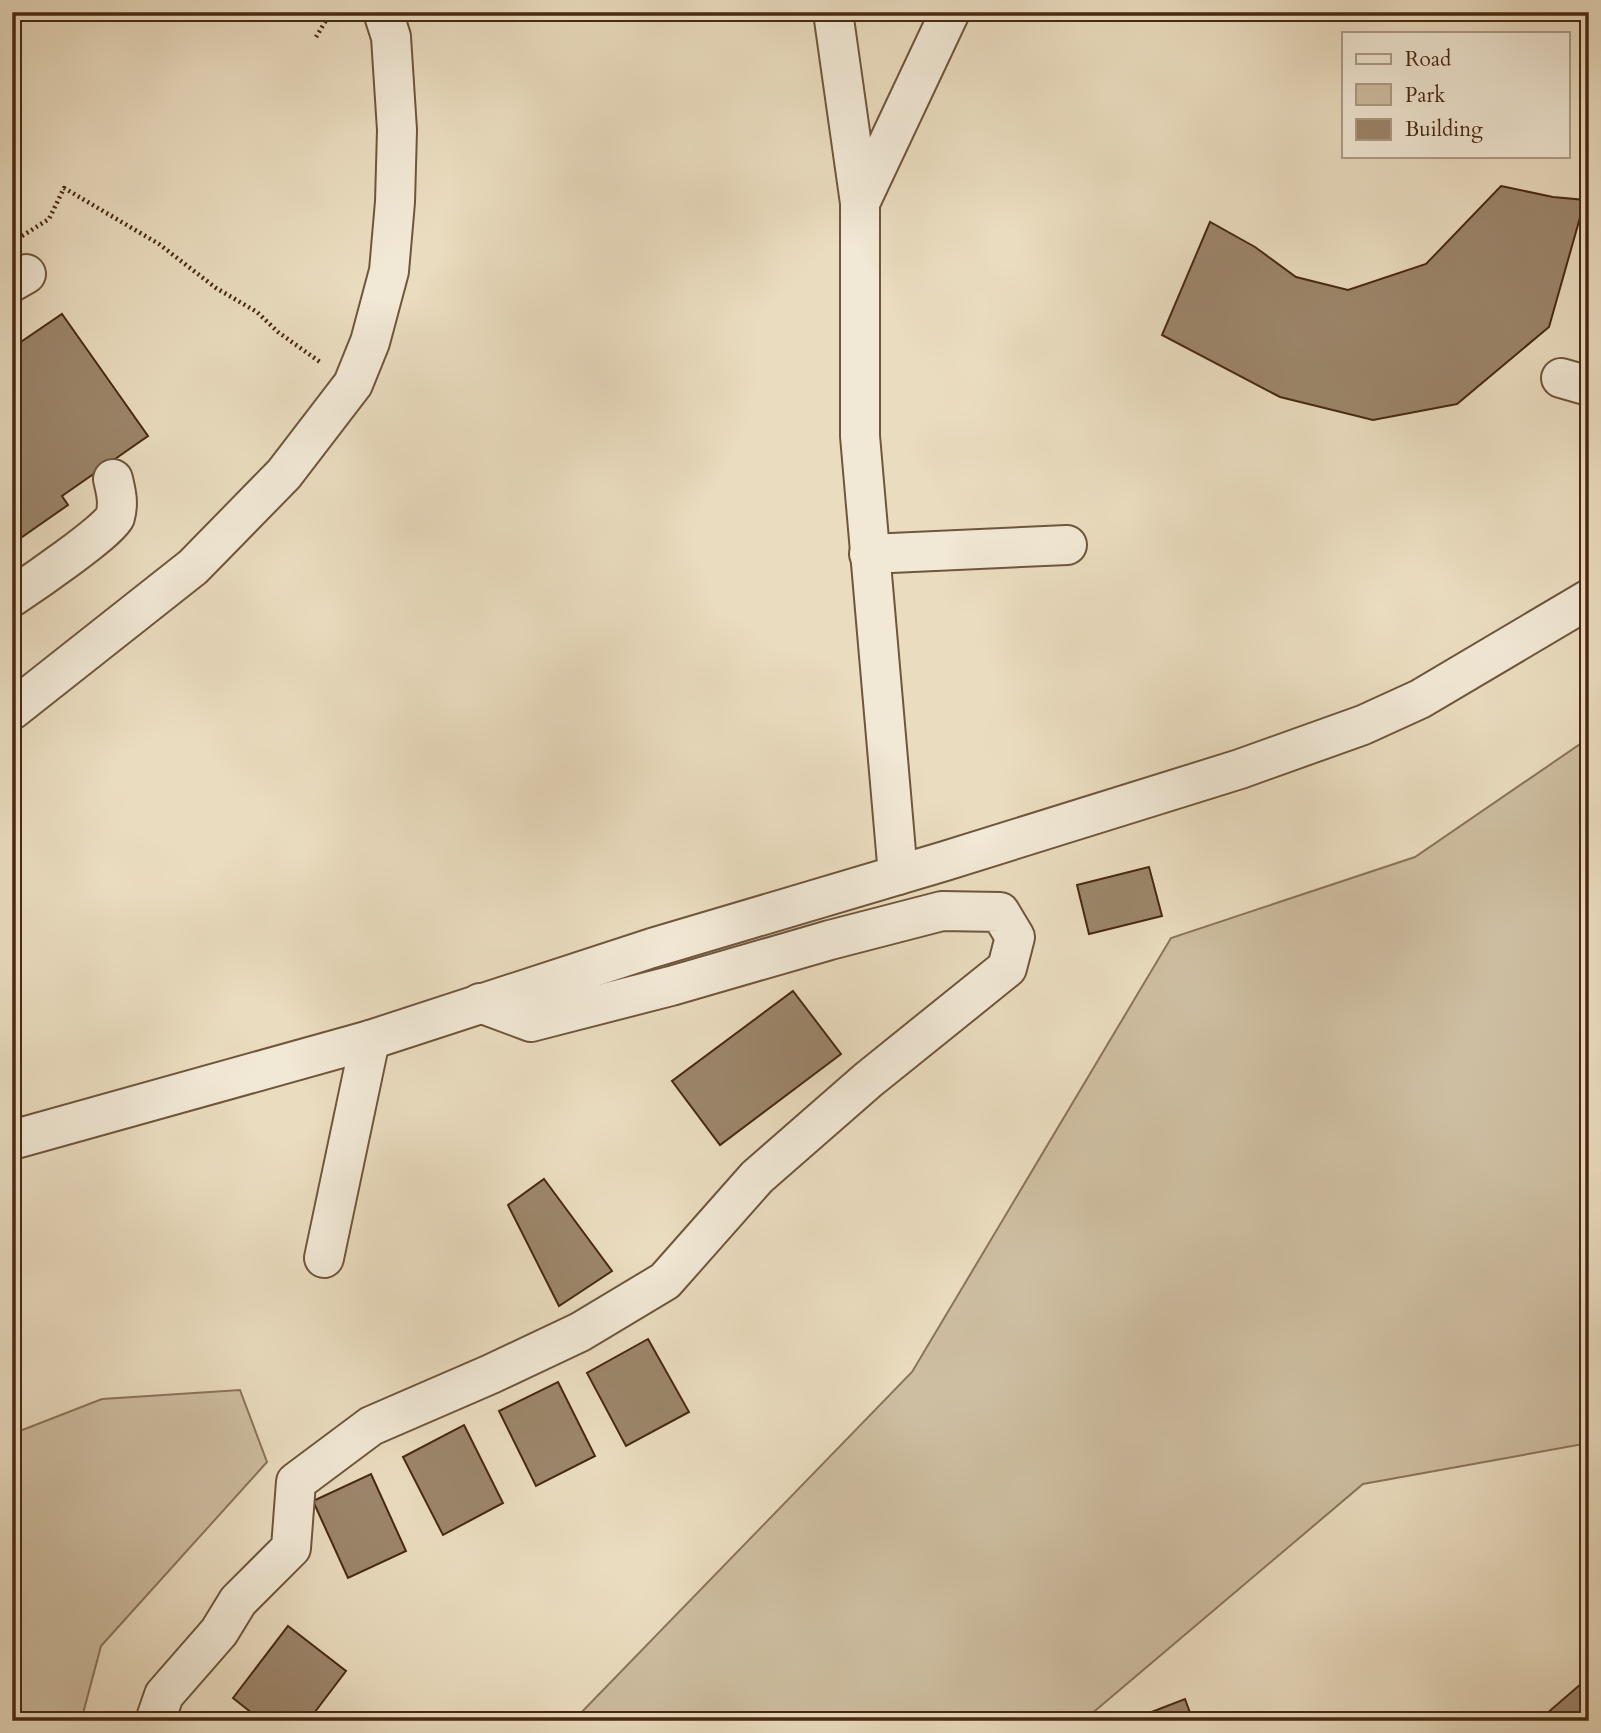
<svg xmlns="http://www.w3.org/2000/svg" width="1601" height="1733" viewBox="0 0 1601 1733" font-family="Cardo,serif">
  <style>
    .green { fill: #cebea1; stroke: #8b7459; stroke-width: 2 }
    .building { fill: #9c866b; stroke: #482911; stroke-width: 2 }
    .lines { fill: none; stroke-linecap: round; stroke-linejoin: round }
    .minor-casing { stroke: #70563c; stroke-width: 42 }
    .path { stroke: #482911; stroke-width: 4.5; stroke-dasharray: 2 3.5; stroke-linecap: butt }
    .minor { stroke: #f1e8d5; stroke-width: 38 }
  </style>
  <rect width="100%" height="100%" fill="#eadcbf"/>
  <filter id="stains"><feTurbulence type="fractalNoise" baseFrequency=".00286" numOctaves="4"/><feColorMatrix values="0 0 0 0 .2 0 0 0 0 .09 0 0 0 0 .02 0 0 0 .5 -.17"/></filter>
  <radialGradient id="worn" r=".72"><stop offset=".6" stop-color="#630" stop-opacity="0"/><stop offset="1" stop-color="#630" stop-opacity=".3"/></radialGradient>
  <g class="green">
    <path d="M1589,738V1443L1363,1484L1083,1721H573L912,1372L1171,938L1415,857Z"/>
    <path d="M240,1390L267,1462L101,1646L81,1721H12V1434L102,1399Z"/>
  </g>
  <g class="building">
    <path d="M1501,186L1553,197L1585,200L1549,327L1457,404L1373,420L1280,397L1162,335L1210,222L1255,247L1296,277L1348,290L1426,264Z"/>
    <path d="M62,314L148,436L62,496L68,505L12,544V348Z"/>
    <path d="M1149,867L1162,916L1089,934L1077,885Z"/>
    <path d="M793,991L841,1054L720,1145L672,1081Z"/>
    <path d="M544,1179L612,1271L559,1306L508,1205Z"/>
    <path d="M648,1339L689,1412L626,1446L587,1373Z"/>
    <path d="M558,1382L595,1456L536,1486L499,1411Z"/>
    <path d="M464,1425L503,1503L443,1535L403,1457Z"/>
    <path d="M371,1474L406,1551L348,1578L313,1501Z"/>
    <path d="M288,1626L346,1671L308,1721H262L233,1698Z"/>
    <path d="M1581,1684L1589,1693V1721H1538Z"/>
    <path d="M1185,1699L1193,1721H1137L1149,1713Z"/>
  </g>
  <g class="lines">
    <g class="minor-casing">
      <g id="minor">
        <path d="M833,12L860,203V436L898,875"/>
        <path d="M860,203L950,12"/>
        <path d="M12,282L26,274"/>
        <path d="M1561,378L1589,386"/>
        <path d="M869,554L1067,545"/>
        <path d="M12,597C30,585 109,531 115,517C119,503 116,492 113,479"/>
        <path d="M12,710L193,567L284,474L353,384L370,342L389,271L395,202L397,130L391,37L383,12"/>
        <path d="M12,1140L370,1040L652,948L945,861L1240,769L1363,725L1420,699L1589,599"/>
        <path d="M324,1258L370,1040"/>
        <path d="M155,1721L164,1695L219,1632L238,1601L291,1548L296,1482L371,1426L491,1374L580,1332L665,1281L757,1177L868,1080L1007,968L1015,937L1000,912L942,911L830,940L671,986L531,1022L480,1003"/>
      </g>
    </g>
    <g class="path">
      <path d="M316,37L331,12"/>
      <path d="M22,236L49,219L64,188L159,244L216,288L257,312L278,332L320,362"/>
    </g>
    <use href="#minor" class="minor"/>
  </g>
  <rect width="1601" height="1733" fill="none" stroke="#eadcbf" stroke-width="42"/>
  <rect x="14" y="14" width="1573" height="1705" fill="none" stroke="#482911" stroke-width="3.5"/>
  <rect x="21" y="21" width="1559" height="1691" fill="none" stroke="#482911" stroke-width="2"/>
  <rect x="1342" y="32" width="228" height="126" fill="#f1e8d5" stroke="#ad9c87" stroke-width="2"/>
  <rect x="1356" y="54" width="35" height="10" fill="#f1e8d5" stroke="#ad9c87" stroke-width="2"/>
  <text x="1405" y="66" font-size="21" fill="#482911">Road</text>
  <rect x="1356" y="84" width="35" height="21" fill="#cebea1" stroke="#ad9c87" stroke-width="2"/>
  <text x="1405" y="102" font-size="21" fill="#482911">Park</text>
  <rect x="1356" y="119" width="35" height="21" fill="#9c866b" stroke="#ad9c87" stroke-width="2"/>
  <text x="1405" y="136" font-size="21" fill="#482911">Building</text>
  <rect width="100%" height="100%" filter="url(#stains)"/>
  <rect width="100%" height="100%" fill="url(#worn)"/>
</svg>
